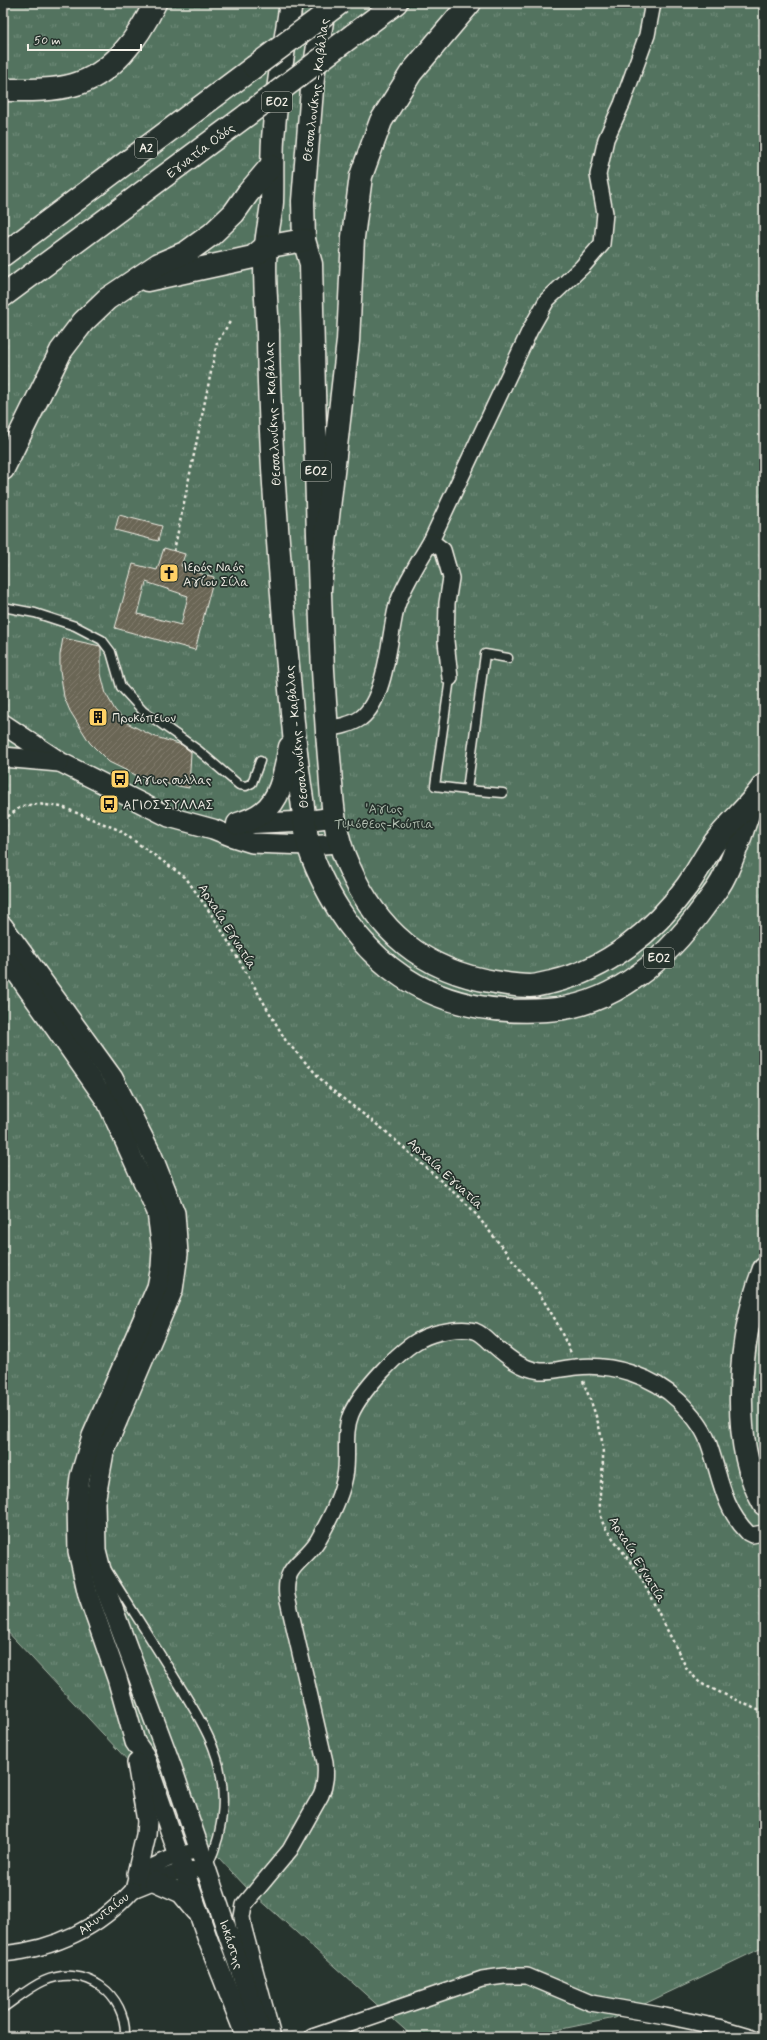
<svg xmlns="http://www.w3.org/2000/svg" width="767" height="2040" viewBox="0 0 767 2040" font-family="Mynerve,sans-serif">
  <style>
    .park { fill: url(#park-tufts); stroke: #a3b2a3 }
    .building { fill: url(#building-hatch); stroke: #f4f1e8; fill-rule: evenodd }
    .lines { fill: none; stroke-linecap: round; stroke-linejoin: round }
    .service-casing { stroke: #f4f1e8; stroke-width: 11 }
    .minor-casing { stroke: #f4f1e8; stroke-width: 18 }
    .tertiary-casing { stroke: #f4f1e8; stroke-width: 22 }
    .primary-casing { stroke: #f4f1e8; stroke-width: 25 }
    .motorway-casing { stroke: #f4f1e8; stroke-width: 25 }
    .path { stroke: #f4f1e8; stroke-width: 2.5; stroke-dasharray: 3 3; stroke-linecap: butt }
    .service { stroke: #26332d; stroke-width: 8 }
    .minor { stroke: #26332d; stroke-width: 15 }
    .tertiary { stroke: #26332d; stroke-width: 19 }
    .primary { stroke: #26332d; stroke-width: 22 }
    .motorway { stroke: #26332d; stroke-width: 22 }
    .motorway-bridge-casing { stroke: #f4f1e8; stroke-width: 25; stroke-linecap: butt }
    .motorway-bridge { stroke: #26332d; stroke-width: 22 }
    .labels { text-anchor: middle; stroke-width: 3.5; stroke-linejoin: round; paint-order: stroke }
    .shield { fill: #26332d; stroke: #b6b8b0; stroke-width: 1 }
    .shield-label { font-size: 12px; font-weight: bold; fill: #f4f1e8 }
    .street-label { font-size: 13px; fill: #f4f1e8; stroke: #26332d }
    .poi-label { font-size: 13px; fill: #f4f1e8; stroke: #26332d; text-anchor: start }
    .park-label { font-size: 13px; fill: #b3bfb1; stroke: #26332d }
  </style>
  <defs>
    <pattern id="park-tufts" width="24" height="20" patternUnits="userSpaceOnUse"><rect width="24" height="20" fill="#52735e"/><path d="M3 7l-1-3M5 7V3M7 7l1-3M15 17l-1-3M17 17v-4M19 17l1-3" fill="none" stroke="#748e7d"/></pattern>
    <pattern id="building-hatch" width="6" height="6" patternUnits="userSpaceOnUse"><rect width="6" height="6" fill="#6b6654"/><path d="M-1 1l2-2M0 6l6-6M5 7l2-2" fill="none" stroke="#817c6d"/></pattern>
  </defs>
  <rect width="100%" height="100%" fill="#26332d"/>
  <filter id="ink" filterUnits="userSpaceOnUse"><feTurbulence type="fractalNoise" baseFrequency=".025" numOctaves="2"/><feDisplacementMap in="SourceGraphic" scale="8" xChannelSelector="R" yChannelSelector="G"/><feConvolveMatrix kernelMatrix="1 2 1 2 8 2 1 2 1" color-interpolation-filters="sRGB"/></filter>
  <g filter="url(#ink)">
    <path class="park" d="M3,3H764V1947L615,2018L523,2037H413L247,1888L3,1627Z"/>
    <g class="building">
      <path d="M119,515L162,526L158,541L115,530Z"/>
      <path d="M164,548L185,554L181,566L184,567L183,569L214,577L195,650L115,628L133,564L157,570ZM146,582L188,596L181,625L138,614Z"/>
      <path d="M63,638L100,646L101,648V674L106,694L115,710L127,723L153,736L182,745L191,752L189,788L146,780L109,762L90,743L70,711L64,697L60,670V655Z"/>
    </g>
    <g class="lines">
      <g class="service-casing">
        <g id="service">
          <path d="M3,607L35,613L75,626L102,640L111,652L121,687L143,711L198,750L239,785L246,786L252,783L260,761"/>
          <path d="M450,678L435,786L467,790L485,654L508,658"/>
          <path d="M467,790L503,793"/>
          <path d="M107,1570C132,1610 158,1650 183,1691C194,1710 207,1729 214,1750C228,1787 225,1830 208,1865"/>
          <path d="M3,2008C16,1999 30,1987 44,1981C85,1963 127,1994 125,2037"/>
        </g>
      </g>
      <g class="minor-casing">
        <g id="minor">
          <path d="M431,541L530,330L547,300L582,267L602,244L605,213L598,175L606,139L622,104L647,35L653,3"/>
          <path d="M326,729C338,727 351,725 361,718C386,699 389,638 396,609C400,591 421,558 431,541L443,550L451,578L447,603L446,641L450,678"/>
          <path d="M201,1851C179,1851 157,1865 137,1874L133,1890L185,1869L202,1870L207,1868"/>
          <path d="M3,1954C55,1949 98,1929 133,1890"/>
          <path d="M273,2037L244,1929L242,1917L244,1905L290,1850L321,1795C326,1784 326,1774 325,1762L287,1596C283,1565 305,1562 318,1540C329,1521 341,1498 345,1476C349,1456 343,1433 351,1414C361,1391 399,1350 421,1339C434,1332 461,1327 475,1331C480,1333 486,1338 490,1342C505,1355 519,1368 540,1371C552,1372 564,1368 576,1367C612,1363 653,1376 679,1401C690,1412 701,1424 707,1439C720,1472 721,1506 748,1533L752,1535L763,1533"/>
          <path d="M312,2037L482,1979L504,1976H527L591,2003L665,2016L718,2027L752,2037"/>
        </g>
      </g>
      <g class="tertiary-casing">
        <g id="tertiary">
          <path d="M3,724L60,762L169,817L213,829L233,837L252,843L308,845L339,843"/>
          <path d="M3,757L59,762"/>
          <path d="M243,824L305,821L334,817"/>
          <path d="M3,926L113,1078L152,1155L175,1213L178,1254L173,1290L104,1452L95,1502L96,1550L106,1590L171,1765L263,2037"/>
          <path d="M3,954L107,1102L157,1212L162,1251L161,1267L157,1287L92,1436L80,1477L77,1503L78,1551L88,1595L117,1678L135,1742L144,1755L208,1940L246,2037"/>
          <path d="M137,1874L146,1835L147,1821L137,1763"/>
          <path d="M154,1881L181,1893L196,1911"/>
        </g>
      </g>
      <g class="primary-casing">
        <g id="primary">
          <path d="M291,3C285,44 277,86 274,128C271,152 273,177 272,202C271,216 267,231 266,246C263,275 267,305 268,334C269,438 278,542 286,645C291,696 294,748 302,799C304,814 305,829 308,843C313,863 328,893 339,910C388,987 458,1016 547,1010C614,1006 666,959 703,908C710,898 719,888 724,877C736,854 743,826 753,801"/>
          <path d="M325,3L313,77L303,201L304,240L311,264C314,399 317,535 323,670C325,703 327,736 330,769C332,802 334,835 348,865C377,931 423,971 495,982C506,984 518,986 530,986C537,986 545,983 552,982C608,969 654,931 687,886C697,872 705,856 715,842C730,822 750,806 764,785"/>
          <path d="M238,824C247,821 256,818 263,812C282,798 285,769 290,747"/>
          <path d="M764,1269C739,1335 728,1441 764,1504"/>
        </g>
      </g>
      <g class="motorway-casing">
        <g id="motorway">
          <path d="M353,35L396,3"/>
          <path d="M3,90C26,90 51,91 73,85C112,75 139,37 155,3"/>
          <path d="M3,255L254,67"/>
          <path d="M147,280L235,261L253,257L265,247L304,240"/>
          <path d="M3,296L247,115"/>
          <path d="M3,469L61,351L83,322L107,299L159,264L187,252L212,234L234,213L248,193L271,166"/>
          <path d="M320,587L348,341L353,237L361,176L381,121L411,73L470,3"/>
        </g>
      </g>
      <g class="path">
        <path d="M174,551L217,343L231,320"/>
        <path d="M3,820L22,806L38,804L62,807L119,830L186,878L218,924L286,1041L328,1087L384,1130L470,1207L539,1293L556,1321L571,1353"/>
        <path d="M583,1381C592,1405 603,1429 603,1456C603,1479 595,1504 604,1526L639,1574L687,1669L700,1683L764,1713"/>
      </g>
      <use href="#service" class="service"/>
      <use href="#minor" class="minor"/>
      <use href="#tertiary" class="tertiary"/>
      <use href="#primary" class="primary"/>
      <use href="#motorway" class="motorway"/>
      <g class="motorway-bridge-casing">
        <g id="motorway-bridge">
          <path d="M254,67L340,3"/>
          <path d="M247,115L353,35"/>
        </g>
      </g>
      <use href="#motorway-bridge" class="motorway-bridge"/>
    </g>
  </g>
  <defs>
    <g id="church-square" transform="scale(1)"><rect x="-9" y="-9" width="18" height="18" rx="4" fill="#ffd166" stroke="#26332d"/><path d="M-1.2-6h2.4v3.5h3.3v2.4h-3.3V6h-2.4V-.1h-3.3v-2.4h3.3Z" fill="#111"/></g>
    <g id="building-square" transform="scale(1)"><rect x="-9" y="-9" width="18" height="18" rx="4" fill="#ffd166" stroke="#26332d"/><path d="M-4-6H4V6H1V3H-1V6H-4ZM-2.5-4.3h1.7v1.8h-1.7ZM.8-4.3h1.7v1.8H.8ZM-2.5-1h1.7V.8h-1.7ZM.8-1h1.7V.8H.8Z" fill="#111"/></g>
    <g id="bus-square" transform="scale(1)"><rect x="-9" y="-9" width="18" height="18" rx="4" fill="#ffd166" stroke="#26332d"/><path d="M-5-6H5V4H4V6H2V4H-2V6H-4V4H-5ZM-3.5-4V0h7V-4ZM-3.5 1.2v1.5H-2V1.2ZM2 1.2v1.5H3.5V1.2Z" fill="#111"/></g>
  </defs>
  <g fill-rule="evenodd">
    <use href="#church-square" x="169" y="573"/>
    <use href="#building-square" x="98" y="717"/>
    <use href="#bus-square" x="120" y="779"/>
    <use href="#bus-square" x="109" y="804"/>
  </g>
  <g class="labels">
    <g class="shield">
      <rect x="262" y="92" width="30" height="20" rx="3"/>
      <rect x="135" y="138" width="22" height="20" rx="3"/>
      <rect x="301" y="461" width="30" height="20" rx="3"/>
      <rect x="644" y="948" width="30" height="20" rx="3"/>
    </g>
    <g class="shield-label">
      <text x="277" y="106">ΕΟ2</text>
      <text x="146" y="152">Α2</text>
      <text x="316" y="475">ΕΟ2</text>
      <text x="659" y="962">ΕΟ2</text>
    </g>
    <g class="street-label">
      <text transform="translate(315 90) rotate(-83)" y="5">Θεσσαλονίκης - Καβάλας</text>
      <text transform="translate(200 150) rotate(-37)" y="5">Εγνατία Οδός</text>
      <text transform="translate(272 414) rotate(-93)" y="5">Θεσσαλονίκης - Καβάλας</text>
      <text transform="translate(296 737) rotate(-96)" y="5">Θεσσαλονίκης - Καβάλας</text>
      <text transform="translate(228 926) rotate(58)" y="5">Αρχαία Εγνατία</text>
      <text transform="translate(446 1173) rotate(43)" y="5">Αρχαία Εγνατία</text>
      <text transform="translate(638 1559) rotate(59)" y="5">Αρχαία Εγνατία</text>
      <text transform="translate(103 1913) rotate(-38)" y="5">Αμυνταίου</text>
      <text transform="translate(232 1944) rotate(72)" y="5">Ιοκάστης</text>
    </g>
    <g class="poi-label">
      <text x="183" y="571">Ιερός Ναός<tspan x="183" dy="15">Αγίου Σίλα</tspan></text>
      <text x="112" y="722">Προκόπειον</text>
      <text x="134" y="784">Αγιος συλλας</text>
      <text x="123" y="809">ΑΓΙΟΣ ΣΥΛΛΑΣ</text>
    </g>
    <g class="park-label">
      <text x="384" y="813">'Αγιος<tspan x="384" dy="15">Τιμόθεος-Κούπια</tspan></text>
    </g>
  </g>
  <rect width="767" height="2040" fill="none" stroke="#26332d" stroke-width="16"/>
  <rect x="8" y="8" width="751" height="2024" fill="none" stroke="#f4f1e8" stroke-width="1.5" filter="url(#ink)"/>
  <path d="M28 44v6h113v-6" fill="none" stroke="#f4f1e8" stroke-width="2"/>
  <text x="34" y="44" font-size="12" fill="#f4f1e8" stroke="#26332d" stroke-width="3" paint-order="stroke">50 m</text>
</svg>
